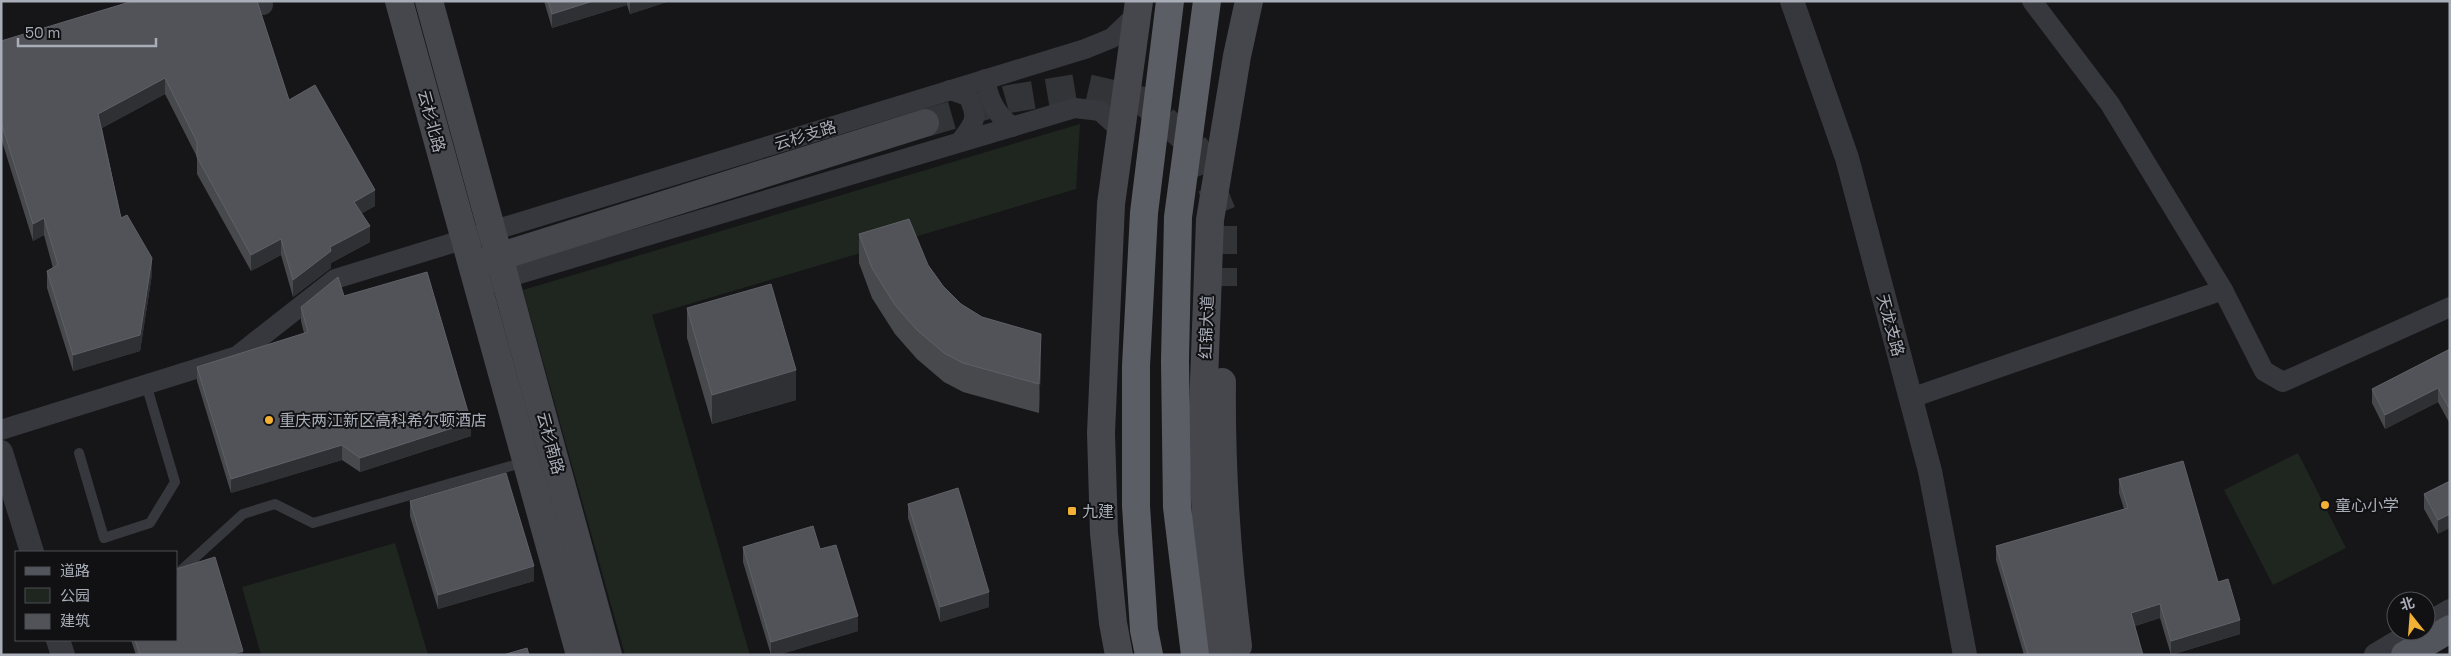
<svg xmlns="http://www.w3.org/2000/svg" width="2451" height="656" viewBox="0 0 2451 656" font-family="'Space Grotesk','Noto Sans SC',sans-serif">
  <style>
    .green { fill: #1e261f }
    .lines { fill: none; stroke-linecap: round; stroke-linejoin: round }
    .secondary-tunnel { stroke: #333438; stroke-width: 28; stroke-dasharray: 28 14; stroke-linecap: butt }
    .service { stroke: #37383d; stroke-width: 10 }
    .minor { stroke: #37383d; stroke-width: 20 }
    .tertiary { stroke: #37383d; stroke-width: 24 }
    .secondary { stroke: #45474d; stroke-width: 28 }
    .primary { stroke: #53555c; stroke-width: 28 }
    .trunk { stroke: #5b5e65; stroke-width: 28 }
    .wall { fill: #47494d }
    .shaded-wall { fill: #2f3033 }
    .building { fill: #525359; stroke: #5f6168 }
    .poi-dot { fill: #f2b134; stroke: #111113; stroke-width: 2 }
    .labels { text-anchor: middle; stroke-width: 4; stroke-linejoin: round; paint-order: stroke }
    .street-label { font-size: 16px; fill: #a8adb8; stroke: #111113 }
    .poi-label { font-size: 16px; fill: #a8adb8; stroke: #111113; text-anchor: start }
  </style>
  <rect width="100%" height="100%" fill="#161618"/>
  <g class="green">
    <path d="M1080,124L1076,189L652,315L750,655H625L523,290Z"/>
    <path d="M2298,453L2346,548L2273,585L2224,490Z"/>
    <path d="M395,543L428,655H261L242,587Z"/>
  </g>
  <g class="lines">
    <path class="secondary-tunnel" d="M925,123L1009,99L1082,87L1143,101L1196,148L1223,215V286"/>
    <g class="service">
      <path d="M79,453L104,538L150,523L175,482L146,384"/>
      <path d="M176,575L243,514L275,504L313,523L525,462"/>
    </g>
    <g class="minor">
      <path d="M262,1L263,5"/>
      <path d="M2032,1L2110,104L2223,290L2264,371L2283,382L2450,307"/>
      <path d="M985,79C989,100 995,113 1012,127"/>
      <path d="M950,90L968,96C979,118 975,123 960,142"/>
      <path d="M492,282L1075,108L1100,111L1121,130"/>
      <path d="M1911,398L2223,290"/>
      <path d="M1,430L237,356L335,279L1085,49L1112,38L1136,15"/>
    </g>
    <g class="tertiary">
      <path d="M1792,1L1847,158L1930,471L1965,655"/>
      <path d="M1,452L32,552"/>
      <path d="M2426,625L2450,611"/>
      <path d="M58,640L63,655"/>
      <path d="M2376,655L2416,631"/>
    </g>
    <g class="secondary">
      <path d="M399,1L580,655"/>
      <path d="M429,1L608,655"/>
      <path d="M482,262L925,123"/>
      <path d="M1222,382C1221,470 1227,558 1238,646"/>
      <path d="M1119,655L1113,623L1104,533L1101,433L1111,204L1139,1"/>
      <path d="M1221,655L1209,582L1202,435L1210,220L1237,56L1249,1"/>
    </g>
    <path class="primary" d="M2405,655L2450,629"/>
    <g class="trunk">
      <path d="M1149,655L1144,630L1136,506V366L1144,213L1170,1"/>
      <path d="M1195,655L1177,507L1175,361L1178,217L1207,1"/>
    </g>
  </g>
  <g class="wall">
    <path d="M544,1H670L630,14L627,5L552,28Z"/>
    <path d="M1,41L289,100L375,206L362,213L370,242L331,263V268L293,297L281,255L251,271L197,174V157L165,94L102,128L121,218L152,274L140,351L73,371L47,288V271L53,268L44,235L33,241L1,138Z"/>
    <path d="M859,234L928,265L943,286L961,304L1041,363L1039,413L963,392L944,382L917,359L895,334L872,298L859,263Z"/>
    <path d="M344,296L471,436L360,472L342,460L231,493L197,381V367L304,333L301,321V307Z"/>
    <path d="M687,308L796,400L712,424L687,338Z"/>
    <path d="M2450,349V424L2438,402L2385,429L2372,403V389Z"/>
    <path d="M2119,479L2218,582L2240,634L2171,655L2160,618L2135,626L2143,655H2024L1996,560V546L2124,509L2119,493Z"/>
    <path d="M2450,481L2438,534L2424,509V494Z"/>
    <path d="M410,501L534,581L438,609L410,516Z"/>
    <path d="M908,504L989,607L940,622L908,518Z"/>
    <path d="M743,547L820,549L858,631L778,655H771L743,562Z"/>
    <path d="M131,640H176L243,655H136Z"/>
  </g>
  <g class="shaded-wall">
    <path d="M593,1H627V5L552,28V14Z"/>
    <path d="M630,1H670L630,14Z"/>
    <path d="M165,78V94L98,130V114Z"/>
    <path d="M375,190V206L354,218V202Z"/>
    <path d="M44,218V235L33,241V224Z"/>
    <path d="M370,226V242L331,263V268L293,297V280L330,247Z"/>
    <path d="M281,239V255L251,271V255Z"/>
    <path d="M152,258V274L140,351L73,371V355Z"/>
    <path d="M1041,334V363L1039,413V384Z"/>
    <path d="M796,370V400L712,424V395Z"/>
    <path d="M2438,388V402L2385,429V415Z"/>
    <path d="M471,422V436L360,472V458Z"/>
    <path d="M342,445V460L231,493V479Z"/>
    <path d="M2450,514V528L2438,534V520Z"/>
    <path d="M534,566V581L438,609V595Z"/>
    <path d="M989,592V607L940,622V607Z"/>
    <path d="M2160,604V618L2131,627V613Z"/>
    <path d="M858,616V631L778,655H771V642Z"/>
    <path d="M2240,620V634L2171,655V641Z"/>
    <path d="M243,651V655H229Z"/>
  </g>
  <g class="building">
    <path d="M133,1H257L289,100L315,85L375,190L354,202L370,226L330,247L331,251L293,280L281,239L251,255L197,157V142L165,78L98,114L121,218L127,215L152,258L140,335L73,355L47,271L58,265L44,218L33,224L1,122V41Z"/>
    <path d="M548,1H593L552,14Z"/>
    <path d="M909,219L928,265L943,286L961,304L982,317L1041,334L1039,384L963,363L944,353L917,330L895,305L872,268L859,234Z"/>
    <path d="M427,272L471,422L360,458L342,445L231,479L197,367L308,332L301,307L338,277L344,296Z"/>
    <path d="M771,284L796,370L712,395L687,308Z"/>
    <path d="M2450,349V410L2438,388L2385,415L2372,389Z"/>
    <path d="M2183,461L2218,582L2228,579L2240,620L2171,641L2160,604L2131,613L2143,655H2028L1996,546L2128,508L2119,479Z"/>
    <path d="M506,473L534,566L438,595L410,501Z"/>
    <path d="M2450,481V514L2438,520L2424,494Z"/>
    <path d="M958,488L989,592L940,607L908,504Z"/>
    <path d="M813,526L820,549L836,545L858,616L771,642L743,547Z"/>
    <path d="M215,557L243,651L229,655H140L135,640H176V569Z"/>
    <path d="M527,648L529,655H503Z"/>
  </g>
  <g class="poi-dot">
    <circle cx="269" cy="420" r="5"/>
    <circle cx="2325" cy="505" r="5"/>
    <rect x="1067" y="506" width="10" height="10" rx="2.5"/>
  </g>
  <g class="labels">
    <g class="street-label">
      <text transform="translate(432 121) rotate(75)" y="6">云杉北路</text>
      <text transform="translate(805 135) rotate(-17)" y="6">云杉支路</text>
      <text transform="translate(1891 325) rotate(75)" y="6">天龙支路</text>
      <text transform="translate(1206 327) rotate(-88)" y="6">红锦大道</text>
      <text transform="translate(551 443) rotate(75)" y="6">云杉南路</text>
    </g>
    <g class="poi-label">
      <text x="279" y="426">重庆两江新区高科希尔顿酒店</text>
      <text x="2335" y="511">童心小学</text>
      <text x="1082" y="517">九建</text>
    </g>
  </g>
  <rect width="2451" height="656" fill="none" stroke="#a8adb8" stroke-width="5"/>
  <rect x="15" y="551" width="162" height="90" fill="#111113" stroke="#4d4f55"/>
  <rect x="25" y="567" width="25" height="8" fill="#53555c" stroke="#4d4f55"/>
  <text x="60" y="576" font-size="15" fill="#a8adb8">道路</text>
  <rect x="25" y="588" width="25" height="15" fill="#1e261f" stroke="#4d4f55"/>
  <text x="60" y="601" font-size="15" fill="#a8adb8">公园</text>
  <rect x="25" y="614" width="25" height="15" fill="#525359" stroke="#4d4f55"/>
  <text x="60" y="626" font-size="15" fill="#a8adb8">建筑</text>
  <g transform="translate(2411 616) rotate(343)"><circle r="24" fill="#111113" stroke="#4d4f55"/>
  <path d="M0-4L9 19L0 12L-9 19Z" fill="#f2b134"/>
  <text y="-8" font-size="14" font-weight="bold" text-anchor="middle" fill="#a8adb8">北</text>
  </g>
  <path d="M18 38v8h138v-8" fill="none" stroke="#a8adb8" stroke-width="2.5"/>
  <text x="25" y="38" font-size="15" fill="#a8adb8" stroke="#111113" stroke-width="4" paint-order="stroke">50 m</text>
</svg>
